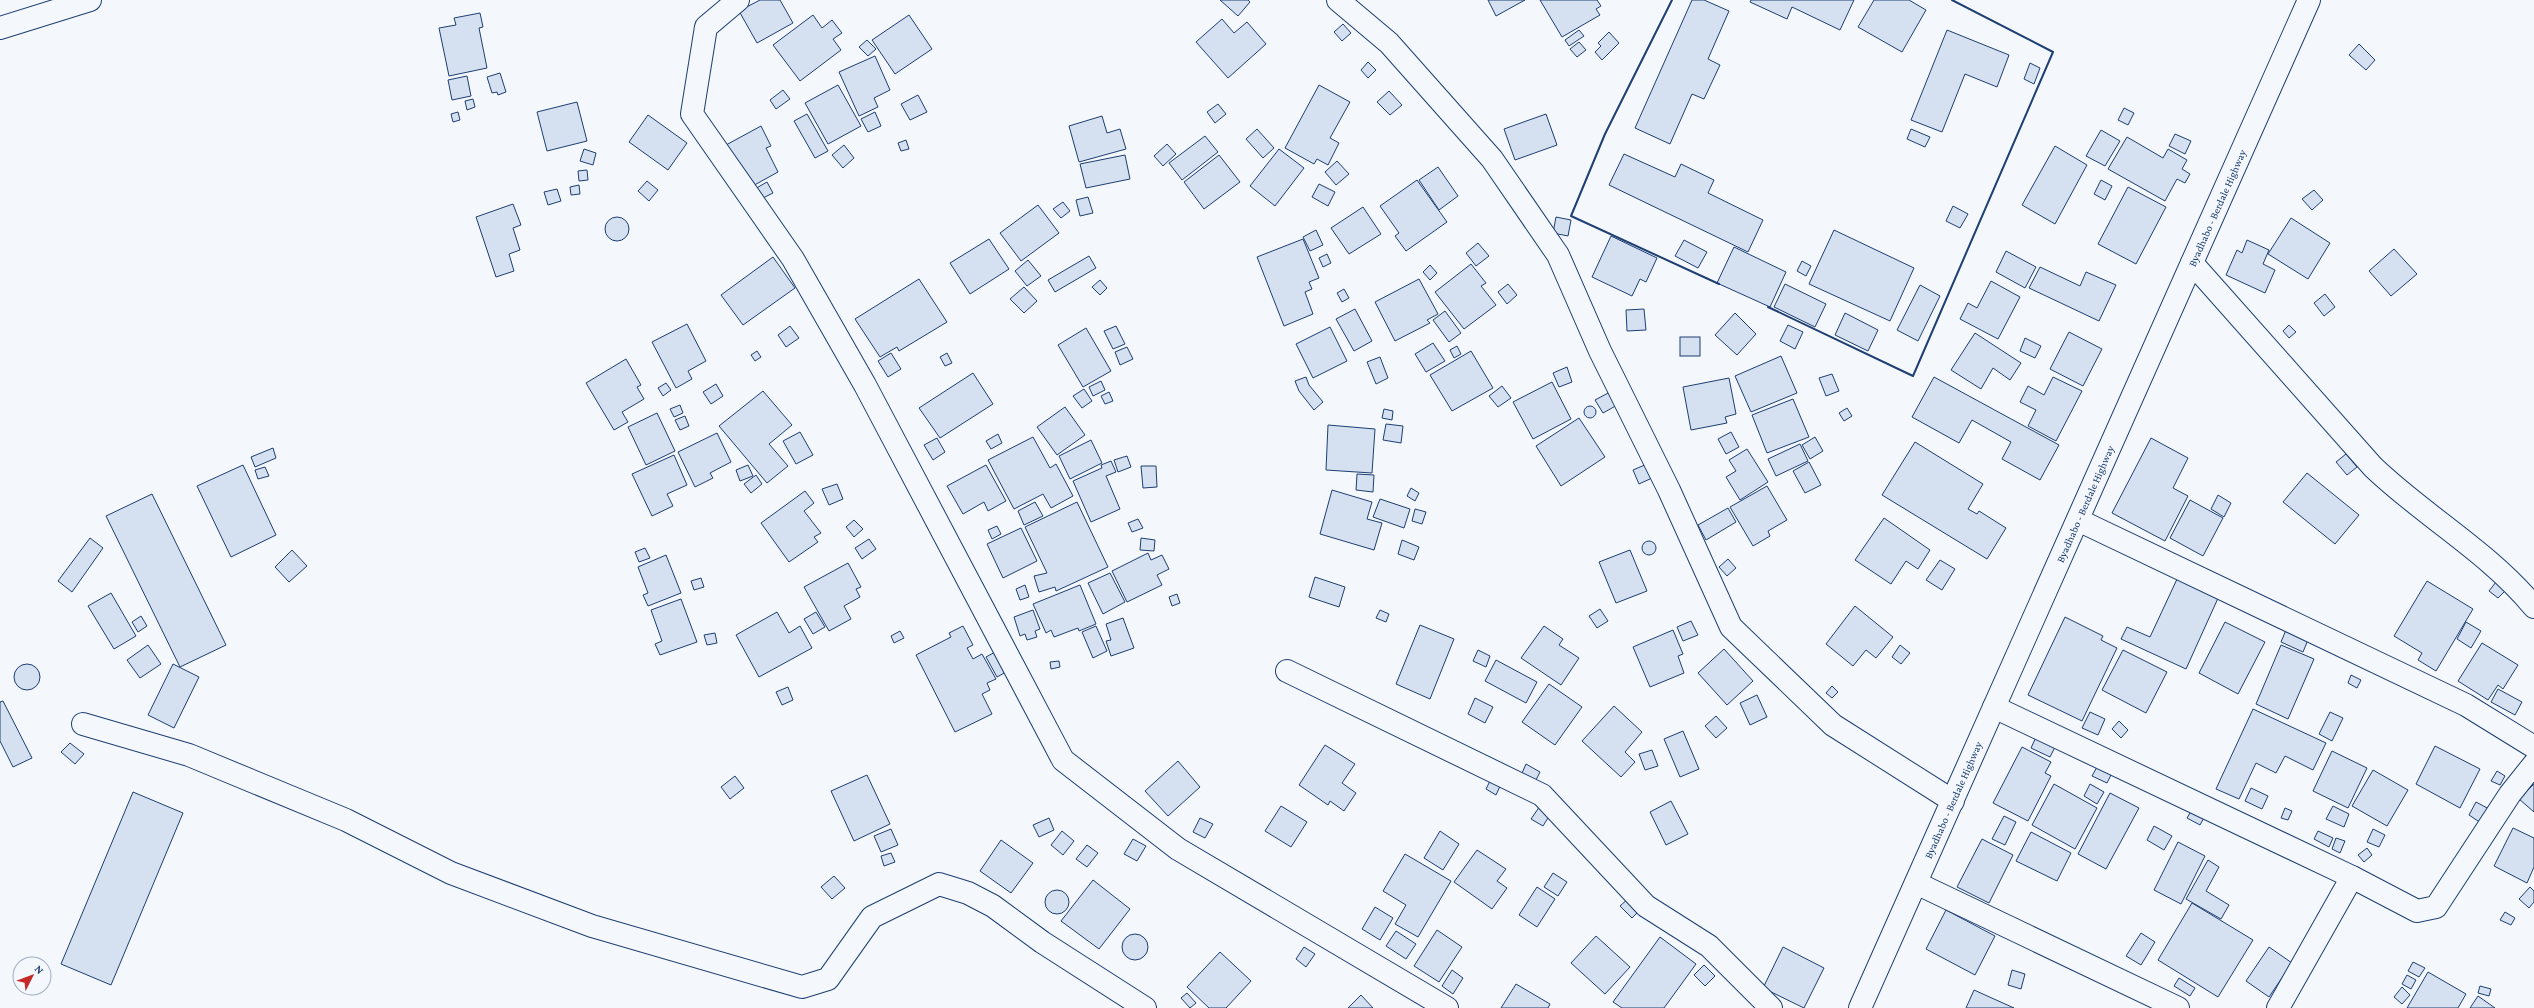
<svg xmlns="http://www.w3.org/2000/svg" width="2534" height="1008" viewBox="0 0 2534 1008" font-family="'Crimson Pro',serif">
  <style>
    .building { fill: #d5e0f0; stroke: #1d3f73 }
    .lines { fill: none; stroke-linecap: round; stroke-linejoin: round }
    .minor-casing { stroke: #1d3f73; stroke-width: 24 }
    .primary-casing { stroke: #1d3f73; stroke-width: 24 }
    .minor { stroke: #f4f7fb; stroke-width: 22 }
    .primary { stroke: #f4f7fb; stroke-width: 22 }
    .wall { stroke: #1d3f73; stroke-width: 2 }
    .labels { text-anchor: middle; stroke-width: 3; stroke-linejoin: round; paint-order: stroke }
    .street-label { font-size: 11px; fill: #1d3f73; stroke: #f4f7fb }
  </style>
  <rect width="100%" height="100%" fill="#f4f7fb"/>
  <g class="building">
    <path d="M760,0H780L793,23L757,43L739,11Z"/>
    <path d="M1220,0H1248L1250,2L1238,16Z"/>
    <path d="M1488,0H1525L1496,16Z"/>
    <path d="M1540,0H1597L1601,6L1596,9L1600,15L1562,37Z"/>
    <path d="M1692,0H1704L1729,11L1708,59L1720,65L1704,99L1692,94L1670,144L1635,128Z"/>
    <path d="M1751,0H1854L1840,30L1792,7L1787,19L1750,2Z"/>
    <path d="M1874,0H1909L1926,10L1902,52L1858,27Z"/>
    <path d="M480,13L483,27L479,28L487,68L449,76L439,28L456,25L454,18Z"/>
    <path d="M813,15L822,28L832,20L842,33L833,39L841,50L800,81L773,45Z"/>
    <path d="M909,15L932,49L895,74L872,40Z"/>
    <path d="M1222,19L1234,33L1247,22L1266,44L1228,78L1196,42Z"/>
    <path d="M1343,24L1351,33L1342,41L1334,32Z"/>
    <path d="M1579,30L1584,36L1569,46L1565,40Z"/>
    <path d="M1947,30L2009,55L1997,87L1965,74L1942,132L1911,120Z"/>
    <path d="M1609,32L1619,43L1602,60L1595,52L1601,46L1598,43Z"/>
    <path d="M867,40L876,49L868,56L859,47Z"/>
    <path d="M1579,42L1586,50L1577,57L1570,49Z"/>
    <path d="M2359,44L2375,60L2366,70L2349,55Z"/>
    <path d="M875,56L890,90L874,98L878,107L859,116L839,72Z"/>
    <path d="M1368,62L1376,70L1368,78L1361,70Z"/>
    <path d="M2030,63L2040,68L2034,84L2024,79Z"/>
    <path d="M500,73L506,92L498,95L497,92L492,93L487,77Z"/>
    <path d="M467,76L471,96L452,100L448,80Z"/>
    <path d="M838,85L861,126L828,144L805,103Z"/>
    <path d="M1319,85L1350,102L1330,138L1339,143L1328,165L1317,159L1314,164L1285,148Z"/>
    <path d="M783,90L790,99L776,109L770,100Z"/>
    <path d="M1389,91L1402,105L1390,115L1377,102Z"/>
    <path d="M918,95L927,112L910,120L901,104Z"/>
    <path d="M473,99L475,107L467,110L465,101Z"/>
    <path d="M577,102L587,141L547,151L537,112Z"/>
    <path d="M1218,104L1226,114L1215,123L1207,112Z"/>
    <path d="M2124,108L2134,113L2128,125L2118,120Z"/>
    <path d="M458,112L460,120L453,122L451,114Z"/>
    <path d="M875,112L881,126L868,132L861,119Z"/>
    <path d="M807,114L828,151L815,158L794,121Z"/>
    <path d="M1546,114L1557,145L1515,160L1504,129Z"/>
    <path d="M648,115L687,143L668,170L629,142Z"/>
    <path d="M1102,116L1107,133L1120,129L1126,149L1079,162L1069,126Z"/>
    <path d="M761,126L771,146L766,148L778,172L749,188L726,145Z"/>
    <path d="M1257,129L1274,148L1263,158L1246,139Z"/>
    <path d="M1911,129L1930,137L1925,147L1907,139Z"/>
    <path d="M2101,130L2120,141L2105,166L2086,156Z"/>
    <path d="M2175,134L2191,141L2185,154L2169,146Z"/>
    <path d="M1205,136L1218,152L1182,180L1169,163Z"/>
    <path d="M2127,137L2163,158L2168,149L2187,160L2182,169L2190,174L2185,183L2177,179L2165,201L2108,169Z"/>
    <path d="M906,140L909,149L901,151L898,143Z"/>
    <path d="M1167,144L1176,154L1163,166L1154,156Z"/>
    <path d="M844,145L854,158L843,168L832,155Z"/>
    <path d="M2055,146L2087,165L2055,224L2022,205Z"/>
    <path d="M584,149L596,153L593,165L580,161Z"/>
    <path d="M1279,149L1304,168L1275,206L1250,186Z"/>
    <path d="M1624,154L1675,177L1681,164L1714,180L1708,193L1763,220L1748,252L1609,185Z"/>
    <path d="M1125,155L1130,179L1086,188L1080,164Z"/>
    <path d="M1219,155L1240,182L1204,209L1184,182Z"/>
    <path d="M1337,161L1349,174L1336,185L1325,172Z"/>
    <path d="M1438,167L1458,196L1439,210L1419,180Z"/>
    <path d="M587,170L588,180L579,181L578,171Z"/>
    <path d="M1417,180L1447,222L1406,251L1395,236L1399,233L1380,206Z"/>
    <path d="M2101,180L2112,186L2105,200L2094,194Z"/>
    <path d="M647,181L658,190L649,201L638,191Z"/>
    <path d="M767,182L773,193L759,200L753,190Z"/>
    <path d="M1319,184L1335,192L1328,206L1312,197Z"/>
    <path d="M579,185L580,194L571,195L570,187Z"/>
    <path d="M2128,187L2166,207L2136,264L2098,244Z"/>
    <path d="M557,189L561,201L548,205L544,192Z"/>
    <path d="M2314,190L2323,200L2312,210L2302,199Z"/>
    <path d="M1088,197L1093,213L1080,216L1076,200Z"/>
    <path d="M1063,202L1070,211L1061,218L1053,209Z"/>
    <path d="M513,204L521,225L513,228L520,250L509,254L514,271L496,277L476,217Z"/>
    <path d="M1038,205L1059,233L1021,261L1000,233Z"/>
    <path d="M1953,206L1968,214L1960,228L1946,221Z"/>
    <path d="M1363,207L1381,234L1349,254L1331,228Z"/>
    <path d="M1556,217L1571,220L1568,236L1553,233Z"/>
    <circle cx="617" cy="229" r="12"/>
    <path d="M2291,218L2330,243L2308,279L2268,254Z"/>
    <path d="M1316,230L1323,245L1310,251L1303,237Z"/>
    <path d="M1834,230L1914,268L1890,321L1809,284Z"/>
    <path d="M1611,236L1657,258L1646,282L1640,279L1632,296L1592,277Z"/>
    <path d="M989,239L1009,269L970,294L950,263Z"/>
    <path d="M1303,239L1319,278L1309,282L1312,289L1305,292L1313,314L1284,326L1257,257Z"/>
    <path d="M1684,240L1707,252L1698,268L1675,256Z"/>
    <path d="M2247,240L2269,250L2263,264L2275,270L2265,293L2226,275L2237,250L2242,253Z"/>
    <path d="M1478,243L1489,256L1476,266L1466,253Z"/>
    <path d="M1734,247L1786,272L1770,307L1717,283Z"/>
    <path d="M2394,249L2417,274L2391,296L2369,271Z"/>
    <path d="M2006,251L2036,267L2025,288L1996,272Z"/>
    <path d="M1327,254L1331,263L1323,267L1319,258Z"/>
    <path d="M1089,256L1096,268L1055,292L1048,280Z"/>
    <path d="M773,257L795,288L743,325L721,295Z"/>
    <path d="M1028,260L1041,276L1027,286L1015,271Z"/>
    <path d="M1802,261L1811,266L1806,276L1797,271Z"/>
    <path d="M1471,264L1486,283L1481,286L1496,305L1464,329L1435,292Z"/>
    <path d="M1430,265L1437,273L1430,280L1423,272Z"/>
    <path d="M2040,267L2080,286L2086,272L2116,285L2099,321L2029,288Z"/>
    <path d="M919,279L947,322L899,351L897,347L880,357L855,319Z"/>
    <path d="M1419,279L1438,314L1427,320L1430,323L1395,341L1375,302Z"/>
    <path d="M1100,280L1107,288L1100,295L1092,287Z"/>
    <path d="M1991,281L2020,297L1998,339L1960,319L1968,303L1977,308Z"/>
    <path d="M1508,284L1517,295L1507,304L1498,292Z"/>
    <path d="M1785,284L1826,304L1815,327L1774,307Z"/>
    <path d="M1920,285L1940,296L1918,341L1897,330Z"/>
    <path d="M1024,287L1037,301L1024,313L1010,299Z"/>
    <path d="M1344,289L1349,298L1342,302L1337,293Z"/>
    <path d="M2325,294L2335,307L2324,316L2314,303Z"/>
    <path d="M1355,309L1372,341L1354,351L1336,319Z"/>
    <path d="M1644,309L1646,330L1627,331L1626,310Z"/>
    <path d="M1445,311L1461,333L1449,342L1433,320Z"/>
    <path d="M1735,313L1756,334L1737,355L1715,335Z"/>
    <path d="M1845,313L1878,330L1868,351L1835,335Z"/>
    <path d="M687,324L706,361L688,371L692,379L676,388L652,342Z"/>
    <path d="M1788,325L1803,332L1795,349L1780,341Z"/>
    <path d="M2289,325L2296,332L2289,338L2283,331Z"/>
    <path d="M790,326L799,338L786,347L778,335Z"/>
    <path d="M1116,326L1125,344L1113,349L1104,331Z"/>
    <path d="M1330,327L1347,361L1313,378L1296,344Z"/>
    <path d="M1086,328L1111,371L1083,387L1058,345Z"/>
    <path d="M2069,332L2102,349L2083,386L2050,369Z"/>
    <path d="M1975,333L2021,363L2010,380L1993,368L1981,389L1951,370Z"/>
    <rect x="1680" y="337" width="20" height="19"/>
    <path d="M2025,338L2041,346L2035,358L2020,351Z"/>
    <path d="M1433,343L1445,361L1426,372L1415,354Z"/>
    <path d="M1457,346L1461,354L1454,358L1450,350Z"/>
    <path d="M1127,347L1133,359L1120,365L1115,352Z"/>
    <path d="M757,351L761,357L755,361L751,355Z"/>
    <path d="M1471,351L1493,388L1452,411L1430,375Z"/>
    <path d="M891,353L901,369L888,377L878,361Z"/>
    <path d="M947,353L952,363L945,366L940,357Z"/>
    <path d="M1781,356L1797,393L1751,412L1735,376Z"/>
    <path d="M1380,357L1388,378L1376,384L1367,362Z"/>
    <path d="M626,359L641,385L637,387L644,399L622,412L628,422L614,430L586,383Z"/>
    <path d="M1567,367L1572,382L1559,387L1553,373Z"/>
    <path d="M973,373L993,404L940,438L919,408Z"/>
    <path d="M1832,374L1839,391L1826,396L1819,378Z"/>
    <path d="M1306,377L1309,385L1323,402L1314,410L1299,391L1295,381Z"/>
    <path d="M1934,377L2059,445L2040,480L2002,459L2011,442L1972,420L1959,443L1912,417Z"/>
    <path d="M2053,377L2082,391L2056,441L2028,426L2036,410L2020,402L2028,386L2044,395Z"/>
    <path d="M1729,378L1736,414L1725,417L1727,423L1691,430L1683,387Z"/>
    <path d="M1101,381L1105,390L1093,396L1089,387Z"/>
    <path d="M1552,382L1571,419L1533,439L1513,402Z"/>
    <path d="M666,383L671,390L663,396L658,388Z"/>
    <path d="M716,384L723,396L711,404L703,392Z"/>
    <path d="M1502,386L1511,398L1498,407L1489,396Z"/>
    <path d="M1084,389L1092,401L1082,408L1073,396Z"/>
    <path d="M763,391L792,425L769,444L788,466L767,483L719,426Z"/>
    <path d="M1612,391L1619,404L1603,413L1595,400Z"/>
    <path d="M1109,392L1113,401L1105,404L1101,396Z"/>
    <path d="M1793,399L1809,437L1767,453L1752,415Z"/>
    <path d="M680,405L683,413L674,417L670,409Z"/>
    <circle cx="1590" cy="412" r="6"/>
    <path d="M1065,407L1085,435L1057,455L1037,427Z"/>
    <path d="M1847,408L1852,416L1844,421L1839,413Z"/>
    <path d="M1384,409L1393,411L1392,420L1382,418Z"/>
    <path d="M657,413L675,451L646,465L628,427Z"/>
    <path d="M685,416L689,426L680,430L675,420Z"/>
    <path d="M1579,418L1605,457L1561,486L1536,446Z"/>
    <path d="M1386,424L1403,426L1401,443L1383,440Z"/>
    <path d="M1328,425L1375,429L1372,473L1326,470Z"/>
    <path d="M800,432L813,455L796,464L783,441Z"/>
    <path d="M1731,432L1739,447L1726,454L1718,439Z"/>
    <path d="M717,433L731,462L710,473L713,478L695,487L678,452Z"/>
    <path d="M998,434L1002,443L991,449L986,441Z"/>
    <path d="M1033,437L1050,468L1056,464L1073,496L1051,508L1043,494L1014,509L988,460Z"/>
    <path d="M1815,437L1823,451L1810,459L1802,445Z"/>
    <path d="M937,438L945,452L933,460L924,445Z"/>
    <path d="M2151,438L2188,458L2173,488L2188,496L2165,541L2112,513Z"/>
    <path d="M1091,440L1102,463L1070,479L1059,456Z"/>
    <path d="M1915,442L1983,484L1968,509L1977,514L1979,511L2006,528L1987,559L1882,495Z"/>
    <path d="M1800,444L1808,461L1776,476L1768,459Z"/>
    <path d="M273,448L276,458L255,467L251,457Z"/>
    <path d="M1747,449L1768,482L1740,500L1726,477L1736,471L1729,460Z"/>
    <path d="M2346,454L2357,467L2347,475L2336,462Z"/>
    <path d="M674,455L687,485L667,494L673,506L652,516L632,474Z"/>
    <path d="M1127,456L1131,467L1118,472L1114,460Z"/>
    <path d="M1111,461L1116,472L1106,476L1120,509L1091,522L1073,481L1102,468L1101,465Z"/>
    <path d="M1809,462L1821,485L1805,493L1793,471Z"/>
    <path d="M1647,464L1652,478L1639,484L1633,470Z"/>
    <path d="M243,465L276,535L231,557L197,486Z"/>
    <path d="M748,465L753,476L740,481L736,470Z"/>
    <path d="M986,465L1006,501L988,511L984,502L963,514L947,486Z"/>
    <path d="M1141,466H1156L1157,487L1143,488Z"/>
    <path d="M265,467L269,476L258,479L255,470Z"/>
    <path d="M2307,473L2359,515L2335,544L2283,502Z"/>
    <path d="M1357,474L1374,475L1373,492L1356,490Z"/>
    <path d="M756,475L762,484L751,493L744,484Z"/>
    <path d="M837,484L843,499L829,505L822,489Z"/>
    <path d="M1767,486L1787,520L1768,531L1770,536L1753,546L1730,507Z"/>
    <path d="M1411,488L1419,493L1415,501L1407,496Z"/>
    <path d="M1332,490L1372,502L1367,519L1382,523L1374,550L1320,534Z"/>
    <path d="M805,491L814,503L804,511L821,533L814,537L818,542L789,562L761,523Z"/>
    <path d="M152,494L226,645L180,667L106,516Z"/>
    <path d="M2218,495L2231,503L2224,517L2211,509Z"/>
    <path d="M1380,499L1410,509L1404,528L1373,517Z"/>
    <path d="M2190,500L2223,518L2203,556L2170,538Z"/>
    <path d="M1035,502L1043,516L1024,525L1018,511Z"/>
    <path d="M1077,502L1108,567L1056,591L1055,587L1039,592L1034,576L1047,573L1025,527Z"/>
    <path d="M1728,508L1736,522L1706,540L1698,525Z"/>
    <path d="M1415,509L1426,512L1422,524L1412,521Z"/>
    <path d="M1884,518L1930,550L1918,569L1906,561L1891,584L1855,560Z"/>
    <path d="M1138,519L1143,528L1132,532L1128,523Z"/>
    <path d="M854,520L863,529L854,537L846,527Z"/>
    <path d="M997,526L1001,534L992,539L988,530Z"/>
    <path d="M1021,528L1037,561L1003,578L987,544Z"/>
    <path d="M90,538L103,548L72,592L58,581Z"/>
    <path d="M1141,538L1155,540L1154,551L1140,550Z"/>
    <path d="M869,539L876,549L862,559L855,548Z"/>
    <path d="M1402,540L1419,547L1414,560L1398,554Z"/>
    <circle cx="1649" cy="548" r="7"/>
    <path d="M645,548L650,558L639,562L635,552Z"/>
    <path d="M292,550L307,566L289,582L275,567Z"/>
    <path d="M1630,550L1647,591L1616,603L1599,562Z"/>
    <path d="M1148,553L1151,560L1162,555L1169,569L1157,575L1162,585L1127,602L1112,571Z"/>
    <path d="M666,555L681,593L648,606L643,595L648,593L638,567Z"/>
    <path d="M1728,559L1736,568L1727,576L1719,567Z"/>
    <path d="M1940,560L1955,569L1942,590L1926,580Z"/>
    <path d="M848,563L861,587L856,589L860,597L844,606L851,619L829,631L804,587Z"/>
    <path d="M1110,573L1125,602L1103,614L1088,583Z"/>
    <path d="M1315,577L1345,587L1339,607L1309,597Z"/>
    <path d="M2178,577L2219,596L2186,669L2121,639L2127,627L2150,637Z"/>
    <path d="M701,578L704,587L694,590L691,581Z"/>
    <path d="M2427,581L2473,609L2436,671L2418,660L2422,653L2394,636Z"/>
    <path d="M2496,582L2506,590L2498,598L2489,591Z"/>
    <path d="M1025,585L1029,597L1020,600L1016,589Z"/>
    <path d="M1080,585L1096,624L1079,631L1078,628L1054,637L1051,630L1046,633L1033,604Z"/>
    <path d="M111,593L136,636L114,649L88,606Z"/>
    <path d="M1177,594L1180,603L1172,606L1169,597Z"/>
    <path d="M681,599L697,642L660,655L655,644L662,641L651,610Z"/>
    <path d="M1855,606L1893,637L1876,658L1866,650L1853,666L1826,644Z"/>
    <path d="M1600,609L1608,621L1597,628L1589,616Z"/>
    <path d="M1033,610L1040,629L1035,631L1037,637L1027,640L1025,634L1020,636L1014,617Z"/>
    <path d="M1380,610L1389,614L1386,622L1376,618Z"/>
    <path d="M777,612L789,633L800,626L812,648L759,677L736,635Z"/>
    <path d="M816,612L825,627L813,634L804,619Z"/>
    <path d="M141,616L147,626L138,632L132,622Z"/>
    <path d="M2065,617L2103,636L2101,640L2117,648L2082,721L2028,695Z"/>
    <path d="M1123,618L1134,648L1111,656L1106,641L1111,640L1106,624Z"/>
    <path d="M1691,621L1698,635L1683,641L1677,627Z"/>
    <path d="M2225,622L2265,642L2238,694L2199,673Z"/>
    <path d="M2466,622L2481,631L2471,648L2457,639Z"/>
    <path d="M1420,625L1454,639L1430,699L1396,684Z"/>
    <path d="M2288,625L2310,635L2303,652L2281,642Z"/>
    <path d="M963,626L973,645L967,648L973,659L982,654L996,679L987,683L990,690L982,694L992,714L955,732L916,655L951,637L949,633Z"/>
    <path d="M1096,626L1107,651L1093,658L1082,632Z"/>
    <path d="M1544,626L1563,639L1559,645L1579,658L1561,685L1521,658Z"/>
    <path d="M1673,630L1683,654L1678,656L1684,673L1650,687L1633,647Z"/>
    <path d="M900,631L904,638L894,643L891,636Z"/>
    <path d="M715,633L717,643L707,645L704,635Z"/>
    <path d="M2482,643L2518,665L2503,689L2498,685L2488,700L2458,681Z"/>
    <path d="M148,645L161,664L140,678L127,660Z"/>
    <path d="M1900,645L1910,653L1901,664L1892,657Z"/>
    <path d="M2281,645L2314,659L2288,719L2256,704Z"/>
    <path d="M1724,649L1753,681L1727,705L1698,673Z"/>
    <path d="M1478,650L1490,656L1486,667L1473,661Z"/>
    <path d="M2123,650L2167,672L2146,713L2102,690Z"/>
    <path d="M997,651L1008,671L997,677L986,657Z"/>
    <path d="M1496,660L1537,682L1526,703L1485,681Z"/>
    <path d="M1059,661L1060,667L1051,669L1050,662Z"/>
    <circle cx="27" cy="677" r="13"/>
    <path d="M173,664L199,677L174,728L148,715Z"/>
    <path d="M2351,675L2361,680L2357,688L2348,683Z"/>
    <path d="M1549,684L1582,707L1555,745L1522,722Z"/>
    <path d="M1832,686L1838,692L1832,698L1826,693Z"/>
    <path d="M788,687L793,700L782,705L776,692Z"/>
    <path d="M2498,689L2522,702L2515,715L2491,702Z"/>
    <path d="M1757,695L1767,717L1750,725L1740,703Z"/>
    <path d="M1475,698L1493,707L1485,723L1468,714Z"/>
    <path d="M3,701L32,758L13,767L0,741V702Z"/>
    <path d="M1614,706L1642,732L1625,752L1635,762L1621,777L1582,741Z"/>
    <path d="M2253,709L2326,743L2313,770L2285,756L2276,773L2256,763L2239,799L2216,789Z"/>
    <path d="M2090,712L2105,719L2098,735L2082,728Z"/>
    <path d="M2330,712L2343,718L2332,741L2319,734Z"/>
    <path d="M1716,716L1727,728L1716,738L1705,726Z"/>
    <path d="M2119,721L2128,730L2121,738L2112,729Z"/>
    <path d="M1683,731L1699,769L1680,777L1664,739Z"/>
    <path d="M2037,735L2056,745L2050,757L2031,748Z"/>
    <path d="M70,743L84,754L75,764L61,752Z"/>
    <path d="M1325,745L1355,764L1342,783L1356,793L1344,811L1330,801L1328,805L1299,785Z"/>
    <path d="M2435,746L2480,769L2460,808L2416,784Z"/>
    <path d="M2022,747L2051,762L2045,773L2051,776L2028,821L1993,803Z"/>
    <path d="M1652,750L1658,766L1645,770L1639,754Z"/>
    <path d="M2332,751L2367,768L2348,808L2313,791Z"/>
    <path d="M1178,761L1200,787L1168,816L1145,791Z"/>
    <path d="M1526,764L1540,772L1536,780L1522,773Z"/>
    <path d="M2097,767L2111,775L2107,783L2092,776Z"/>
    <path d="M2373,770L2408,790L2387,826L2352,806Z"/>
    <path d="M2497,771L2505,776L2500,785L2491,781Z"/>
    <path d="M867,775L890,824L854,841L831,791Z"/>
    <path d="M735,776L744,788L730,799L721,787Z"/>
    <path d="M1491,779L1501,784L1496,795L1486,789Z"/>
    <path d="M2054,784L2097,808L2075,849L2032,825Z"/>
    <path d="M2090,784L2104,792L2097,804L2084,796Z"/>
    <path d="M2534,784V812L2519,799Z"/>
    <path d="M2251,788L2268,796L2262,809L2245,801Z"/>
    <path d="M133,792L183,813L111,985L61,964Z"/>
    <path d="M2110,793L2139,808L2106,869L2078,854Z"/>
    <path d="M1671,801L1688,834L1666,845L1650,812Z"/>
    <path d="M2476,802L2489,809L2481,823L2469,815Z"/>
    <path d="M1281,806L1307,822L1291,847L1265,831Z"/>
    <path d="M1540,806L1551,813L1543,826L1531,819Z"/>
    <path d="M2333,806L2349,814L2344,827L2326,819Z"/>
    <path d="M2193,808L2205,816L2200,825L2187,818Z"/>
    <path d="M2285,808L2292,811L2288,820L2281,818Z"/>
    <path d="M2004,816L2016,822L2005,845L1992,839Z"/>
    <path d="M1049,818L1054,830L1039,837L1033,825Z"/>
    <path d="M1200,818L1213,824L1205,838L1193,832Z"/>
    <path d="M2154,826L2172,836L2164,850L2147,840Z"/>
    <path d="M2513,828L2534,838V867L2527,883L2494,866Z"/>
    <path d="M891,829L898,845L881,852L874,836Z"/>
    <path d="M2373,829L2385,835L2379,847L2367,842Z"/>
    <path d="M1062,831L1074,841L1063,855L1051,845Z"/>
    <path d="M1440,831L1459,844L1443,870L1424,858Z"/>
    <path d="M2318,831L2333,838L2329,847L2314,839Z"/>
    <path d="M2031,832L2071,853L2057,881L2016,861Z"/>
    <path d="M2336,838L2345,841L2340,853L2332,849Z"/>
    <path d="M1133,839L1146,846L1137,861L1124,854Z"/>
    <path d="M1982,839L2013,855L1989,903L1957,887Z"/>
    <path d="M1001,840L1033,863L1011,893L980,871Z"/>
    <path d="M2178,842L2205,856L2181,904L2154,890Z"/>
    <path d="M1087,845L1098,853L1087,867L1076,859Z"/>
    <path d="M2367,848L2372,855L2364,862L2358,855Z"/>
    <path d="M1477,850L1506,869L1497,881L1507,888L1492,909L1454,882Z"/>
    <path d="M891,853L895,862L884,866L881,856Z"/>
    <path d="M1405,854L1451,881L1418,937L1395,924L1406,905L1383,891Z"/>
    <path d="M2208,860L2219,867L2206,891L2229,905L2221,919L2186,899Z"/>
    <path d="M1553,873L1567,882L1558,896L1544,887Z"/>
    <path d="M834,876L845,888L832,899L821,887Z"/>
    <path d="M1093,880L1130,909L1099,949L1061,921Z"/>
    <path d="M1537,887L1555,899L1537,927L1519,915Z"/>
    <path d="M2530,887L2534,891V902L2529,908L2519,899Z"/>
    <circle cx="1057" cy="902" r="12"/>
    <path d="M1630,897L1641,909L1632,918L1620,906Z"/>
    <path d="M2192,903L2253,940L2218,997L2158,960Z"/>
    <path d="M1375,907L1393,918L1380,940L1362,929Z"/>
    <path d="M1946,910L1995,936L1975,975L1926,949Z"/>
    <path d="M2505,912L2515,918L2511,925L2500,920Z"/>
    <path d="M1437,930L1462,947L1439,982L1414,966Z"/>
    <path d="M1396,931L1416,944L1406,959L1386,946Z"/>
    <path d="M2141,933L2155,942L2141,965L2126,956Z"/>
    <circle cx="1135" cy="947" r="13"/>
    <path d="M1596,936L1630,967L1605,994L1571,963Z"/>
    <path d="M1660,937L1696,964L1664,1008H1622L1613,1002Z"/>
    <path d="M1304,947L1315,954L1306,967L1296,959Z"/>
    <path d="M1783,947L1824,968L1804,1008L1763,988Z"/>
    <path d="M2269,947L2292,963L2269,997L2246,981Z"/>
    <path d="M1220,952L1251,981L1226,1008H1209L1187,987Z"/>
    <path d="M2413,962L2425,968L2419,977L2408,971Z"/>
    <path d="M1704,965L1715,976L1705,986L1694,975Z"/>
    <path d="M1452,970L1463,978L1453,994L1442,986Z"/>
    <path d="M2012,970L2025,974L2021,989L2008,985Z"/>
    <path d="M2428,972L2466,994L2458,1008H2407Z"/>
    <path d="M2407,975L2416,980L2411,989L2402,984Z"/>
    <path d="M2179,978L2195,988L2190,996L2174,986Z"/>
    <path d="M1516,984L1550,1004L1548,1008H1501Z"/>
    <path d="M2480,986L2491,989L2489,996L2478,993Z"/>
    <path d="M2402,987L2410,995L2402,1004L2394,997Z"/>
    <path d="M1974,990L2014,1008H1966Z"/>
    <path d="M1187,993L1196,1003L1190,1008L1181,998Z"/>
    <path d="M1361,995L1373,1008H1348Z"/>
    <path d="M2478,996L2495,1008H2470Z"/>
  </g>
  <g class="lines">
    <g class="minor-casing">
      <g id="minor">
        <path d="M738,0L706,27L692,114L793,259L865,385L1063,760L1178,849L1447,1008"/>
        <path d="M1338,0L1389,43L1492,159L1558,255L1600,351L1669,490L1731,627L1833,725L1953,801"/>
        <path d="M0,28L90,0"/>
        <path d="M2192,263L2373,467C2424,516 2489,552 2534,607"/>
        <path d="M2078,520L2466,705L2534,747"/>
        <path d="M1287,671L1542,795L1646,906L1709,946L1771,1008"/>
        <path d="M1994,707L2352,877L2417,911L2436,907L2510,794L2534,764"/>
        <path d="M83,724L189,755L346,820L451,873L592,926L802,987L828,979L872,917L939,884L968,893L993,906L1042,942L1145,1008"/>
        <path d="M1916,883L2178,1008"/>
        <path d="M2278,1008L2352,877"/>
      </g>
    </g>
    <g class="primary-casing">
      <path id="primary" d="M1860,1008L2309,0"/>
    </g>
    <use href="#minor" class="minor"/>
    <use href="#primary" class="primary"/>
    <g class="wall">
      <path d="M1672,0L1605,134L1571,216L1719,284"/>
      <path d="M1768,307L1913,376L2053,52L1952,0"/>
    </g>
  </g>
  <g class="labels">
    <g class="street-label">
      <text transform="translate(2217 208) rotate(-66)" y="4">Byadhabo - Berdale Highway</text>
      <text transform="translate(2085 504) rotate(-66)" y="4">Byadhabo - Berdale Highway</text>
      <text transform="translate(1953 800) rotate(-66)" y="4">Byadhabo - Berdale Highway</text>
    </g>
  </g>
  <g transform="translate(32 976) rotate(48)"><circle r="19" fill="#f4f7fb" stroke="#9eadc5"/>
  <path d="M0-3L7 15L0 10L-7 15Z" fill="#c62828"/>
  <text y="-6" font-size="11" font-weight="bold" text-anchor="middle" fill="#1d3f73">N</text>
  </g>
</svg>
